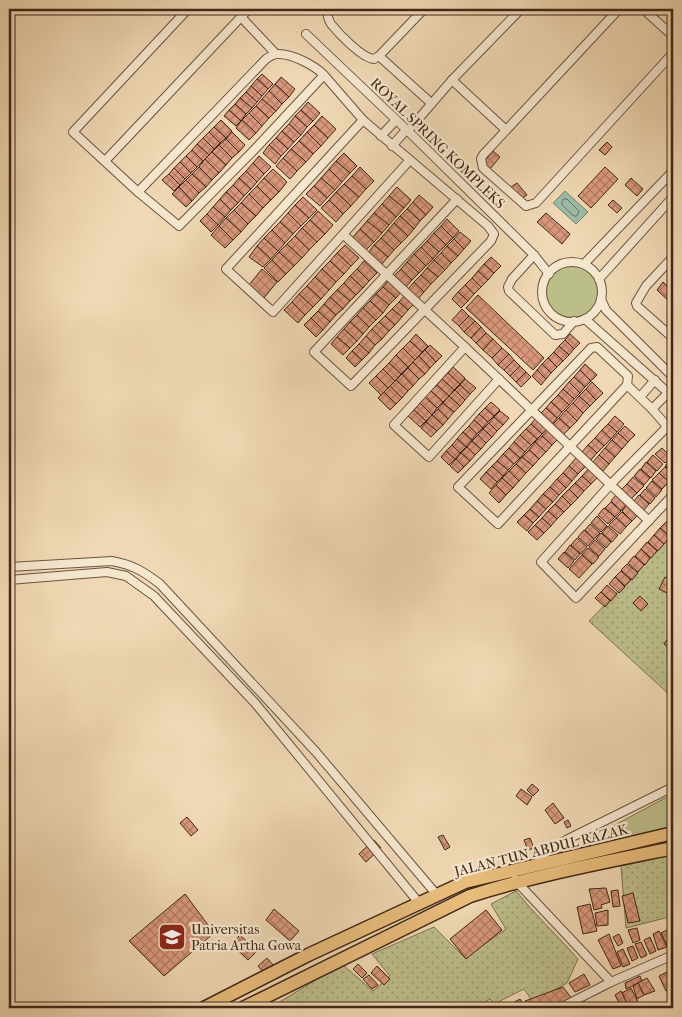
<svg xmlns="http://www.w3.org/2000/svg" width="682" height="1017" viewBox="0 0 682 1017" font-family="'IM FELL French Canon',serif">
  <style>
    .grass { fill: url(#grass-dots); stroke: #7e7252 }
    .park { fill: #bcbe8a; stroke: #7e7252 }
    .water { fill: #9bbba7; stroke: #77806f }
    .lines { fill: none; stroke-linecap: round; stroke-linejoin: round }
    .shore { stroke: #6e7160; stroke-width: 1 }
    .building { fill: url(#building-cross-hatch); stroke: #41271a }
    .minor-casing { stroke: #6c5340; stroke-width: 10 }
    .primary-casing { stroke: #41271a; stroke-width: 15 }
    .minor { stroke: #f5e6ce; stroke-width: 8 }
    .primary { stroke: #e8bc7a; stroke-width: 12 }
    .labels { text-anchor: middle; stroke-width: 4.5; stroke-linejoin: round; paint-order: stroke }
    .street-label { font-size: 14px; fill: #41271a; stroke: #f5e6ce }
    .poi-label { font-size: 14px; fill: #41271a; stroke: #f5e6ce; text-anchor: start }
  </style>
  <defs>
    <pattern id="grass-dots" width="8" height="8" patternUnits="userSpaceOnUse" patternTransform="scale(1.25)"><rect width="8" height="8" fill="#bcbe8a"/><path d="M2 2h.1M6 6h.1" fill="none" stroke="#9a9a70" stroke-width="1.8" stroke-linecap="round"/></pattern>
    <pattern id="building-cross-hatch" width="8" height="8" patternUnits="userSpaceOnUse" patternTransform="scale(1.25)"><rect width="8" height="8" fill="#d9987b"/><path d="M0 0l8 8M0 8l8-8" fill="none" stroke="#b27c64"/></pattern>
  </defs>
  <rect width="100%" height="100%" fill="#efd8b3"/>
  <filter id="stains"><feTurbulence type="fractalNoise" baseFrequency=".004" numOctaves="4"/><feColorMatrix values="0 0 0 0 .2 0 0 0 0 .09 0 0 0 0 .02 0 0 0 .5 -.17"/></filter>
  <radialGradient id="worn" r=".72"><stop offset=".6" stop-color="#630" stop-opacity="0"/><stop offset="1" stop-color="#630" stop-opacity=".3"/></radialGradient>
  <g class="grass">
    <path d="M673,535V698L589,621Z"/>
    <path d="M673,855V916L626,928L621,866Z"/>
    <path d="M516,891C535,915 558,936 578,959L567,983L533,1002L524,989L494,1004L490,999L475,1008H274L273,1006L342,964L373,991L390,976L372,954L434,927L465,958L506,929L491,904Z"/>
  </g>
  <g class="park">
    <circle cx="572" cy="292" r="27"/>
    <path d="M667,797L673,815V834L548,861Z"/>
  </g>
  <path class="water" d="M565,191L588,212L576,224L553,203Z"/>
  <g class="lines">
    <path class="shore" d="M564,199H567L579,211L577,216H574L562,205V202Z"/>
  </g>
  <g class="building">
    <path d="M262,74L273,84L268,89L257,79Z"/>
    <path d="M281,77L295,89L289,97L275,84Z"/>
    <path d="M257,79L268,89L262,96L251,86Z"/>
    <path d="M275,84L289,97L282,104L269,91Z"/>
    <path d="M251,86L262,96L257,102L246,92Z"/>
    <path d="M269,91L282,104L276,111L262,99Z"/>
    <path d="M246,92L257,102L252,108L240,98Z"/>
    <path d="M240,98L252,108L246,114L235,104Z"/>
    <path d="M262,99L276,111L269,118L256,106Z"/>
    <path d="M308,102L320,113L313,121L301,110Z"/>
    <path d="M235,104L246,114L241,121L229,110Z"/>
    <path d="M256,106L269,118L262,126L249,113Z"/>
    <path d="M229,110L241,121L236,126L224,116Z"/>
    <path d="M301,110L313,121L307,127L295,116Z"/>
    <path d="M249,113L262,126L256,133L242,120Z"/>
    <path d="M295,116L307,127L301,135L289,124Z"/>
    <path d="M322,116L336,129L328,138L314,125Z"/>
    <path d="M221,120L232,131L226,138L214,127Z"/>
    <path d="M242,120L256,133L249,140L236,128Z"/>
    <path d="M289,124L301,135L294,142L282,131Z"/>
    <path d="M314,125L328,138L321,146L307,132Z"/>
    <path d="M214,127L226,138L220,143L209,132Z"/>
    <path d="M282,131L294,142L288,149L276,138Z"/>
    <path d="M209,132L220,143L214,149L203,138Z"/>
    <path d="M232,132L245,145L239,152L226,139Z"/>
    <path d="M307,132L321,146L313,154L299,141Z"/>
    <path d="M203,138L214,149L209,155L197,144Z"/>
    <path d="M276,138L288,149L281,156L269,145Z"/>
    <path d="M226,139L239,152L232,158L219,145Z"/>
    <path d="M299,141L313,154L306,162L291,149Z"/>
    <path d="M607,142L612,147L605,155L599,150Z"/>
    <path d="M197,144L209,155L203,161L192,150Z"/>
    <path d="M219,145L232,158L226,165L212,152Z"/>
    <path d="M269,145L281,156L275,164L263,153Z"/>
    <path d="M291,149L306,162L297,171L283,158Z"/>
    <path d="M192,150L203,161L197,167L186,156Z"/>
    <path d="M493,151L500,157L490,169L483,163Z"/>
    <path d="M212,152L226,165L219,173L205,159Z"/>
    <path d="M344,153L357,166L350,173L336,161Z"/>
    <path d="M186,156L197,167L191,173L180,162Z"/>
    <path d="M259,156L271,167L264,174L253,163Z"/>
    <path d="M283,158L297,171L290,179L276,166Z"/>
    <path d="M205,159L219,173L212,180L199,167Z"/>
    <path d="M336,161L350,173L342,182L329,169Z"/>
    <path d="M180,162L191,173L185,179L174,168Z"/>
    <path d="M253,163L264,174L257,182L246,171Z"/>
    <path d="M199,167L212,180L206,187L192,174Z"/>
    <path d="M360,167L374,181L366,189L352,176Z"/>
    <path d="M605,167L618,179L591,208L578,196Z"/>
    <path d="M174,168L185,179L180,185L169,174Z"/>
    <path d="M273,169L287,182L279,192L264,178Z"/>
    <path d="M329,169L342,182L335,190L321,178Z"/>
    <path d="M246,171L257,182L251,189L239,178Z"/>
    <path d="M169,174L180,185L174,191L162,180Z"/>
    <path d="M192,174L206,187L199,193L186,180Z"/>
    <path d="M352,176L366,189L359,197L344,184Z"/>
    <path d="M239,178L251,189L244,196L233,185Z"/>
    <path d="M264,178L279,192L271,200L257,186Z"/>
    <path d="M321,178L335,190L327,198L314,186Z"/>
    <path d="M631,178L643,189L637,196L625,185Z"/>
    <path d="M186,180L199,193L192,201L179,187Z"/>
    <path d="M517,183L527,195L521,199L511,187Z"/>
    <path d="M344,184L359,197L351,206L336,192Z"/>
    <path d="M233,185L244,196L238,203L226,192Z"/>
    <path d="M257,186L271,200L263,208L249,194Z"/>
    <path d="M314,186L327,198L320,206L306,194Z"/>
    <path d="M179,187L192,201L186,207L172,194Z"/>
    <path d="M397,187L411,200L404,208L389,196Z"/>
    <path d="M226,192L238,203L231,210L220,199Z"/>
    <path d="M336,192L351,206L343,214L329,200Z"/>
    <path d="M249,194L263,208L256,216L241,203Z"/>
    <path d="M419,195L433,207L426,215L413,202Z"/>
    <path d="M389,196L404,208L396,217L382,204Z"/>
    <path d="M303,197L317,210L309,218L295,205Z"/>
    <path d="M220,199L231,210L225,217L213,207Z"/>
    <path d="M329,200L343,214L336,222L321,208Z"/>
    <path d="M613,200L622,208L617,213L608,205Z"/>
    <path d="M413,202L426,215L420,221L407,209Z"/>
    <path d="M241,203L256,216L248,224L234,210Z"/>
    <path d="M382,204L396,217L389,225L374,213Z"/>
    <path d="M295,205L309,218L301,226L288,213Z"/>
    <path d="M213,207L225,217L218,225L207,214Z"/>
    <path d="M407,209L420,221L414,229L400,216Z"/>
    <path d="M234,210L248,224L241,232L226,218Z"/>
    <path d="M318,211L333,225L325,234L310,220Z"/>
    <path d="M288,213L301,226L293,234L280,222Z"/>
    <path d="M374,213L389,225L382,233L367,221Z"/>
    <path d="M546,213L570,234L562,244L537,222Z"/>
    <path d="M207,214L218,225L211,232L200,221Z"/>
    <path d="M400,216L414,229L408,236L394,223Z"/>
    <path d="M226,218L241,232L233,240L219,226Z"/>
    <path d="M447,219L459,231L453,238L441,226Z"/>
    <path d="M310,220L325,234L317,242L302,228Z"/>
    <path d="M367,221L382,233L374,242L360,229Z"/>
    <path d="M280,222L293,234L285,243L272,230Z"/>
    <path d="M394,223L408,236L401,243L388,230Z"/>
    <path d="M219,226L233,240L225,248L211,235Z"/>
    <path d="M441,226L453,238L446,245L434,233Z"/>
    <path d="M302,228L317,242L309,250L295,236Z"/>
    <path d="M360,229L374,242L366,250L352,238Z"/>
    <path d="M272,230L285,243L278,251L264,238Z"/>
    <path d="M388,230L401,243L394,250L381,238Z"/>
    <path d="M460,232L471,241L464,249L454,239Z"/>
    <path d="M434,233L446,245L439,252L427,241Z"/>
    <path d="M295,236L309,250L302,258L287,244Z"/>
    <path d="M264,238L278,251L271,259L257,246Z"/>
    <path d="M381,238L394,250L388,257L374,245Z"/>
    <path d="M454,239L464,249L458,256L447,246Z"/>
    <path d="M427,241L439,252L433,259L421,247Z"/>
    <path d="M287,244L302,258L294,266L279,252Z"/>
    <path d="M345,245L359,258L351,266L337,253Z"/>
    <path d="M374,245L388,257L381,265L368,253Z"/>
    <path d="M257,246L271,259L263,267L249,257Z"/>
    <path d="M447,246L458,256L451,263L441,253Z"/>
    <path d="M421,247L433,259L426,266L414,254Z"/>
    <path d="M279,252L294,266L286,274L272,260Z"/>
    <path d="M337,253L351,266L344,274L330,261Z"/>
    <path d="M441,253L451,263L445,270L434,260Z"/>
    <path d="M414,254L426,266L419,273L407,262Z"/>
    <path d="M491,257L501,266L494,273L484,264Z"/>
    <path d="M272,260L286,274L278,282L264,268Z"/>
    <path d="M434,260L445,270L438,277L427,268Z"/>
    <path d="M330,261L344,274L336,282L322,269Z"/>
    <path d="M364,261L377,273L369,281L357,269Z"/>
    <path d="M407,262L419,273L412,280L401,269Z"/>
    <path d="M484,264L494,273L488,280L478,271Z"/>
    <path d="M427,268L438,277L431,284L421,275Z"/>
    <path d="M262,269L277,282L264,298L249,285Z"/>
    <path d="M322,269L336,282L329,290L315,277Z"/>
    <path d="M357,269L369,281L363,288L350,276Z"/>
    <path d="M401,269L412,280L406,287L394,276Z"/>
    <path d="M478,271L488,280L481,287L472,278Z"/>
    <path d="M673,274V285L668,280Z"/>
    <path d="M421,275L431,284L424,292L414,282Z"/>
    <path d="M350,276L363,288L356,295L344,283Z"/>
    <path d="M315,277L329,290L321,299L307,286Z"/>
    <path d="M472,278L481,287L474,294L465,285Z"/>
    <path d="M389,280L402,291L396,298L383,287Z"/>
    <path d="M414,282L424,292L418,299L408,289Z"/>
    <path d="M663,282L673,291V301L671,303L657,290Z"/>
    <path d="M344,283L356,295L350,301L337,290Z"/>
    <path d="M465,285L474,294L468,301L458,292Z"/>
    <path d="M307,286L321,299L313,307L299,294Z"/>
    <path d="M383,287L396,298L389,305L376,294Z"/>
    <path d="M337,290L350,301L343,309L330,297Z"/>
    <path d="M458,292L468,301L461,308L452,299Z"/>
    <path d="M299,294L313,307L305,315L292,302Z"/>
    <path d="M376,294L389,305L383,313L370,301Z"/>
    <path d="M406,294L415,303L408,310L399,302Z"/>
    <path d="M478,295L544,358L533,370L466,308Z"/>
    <path d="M330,297L343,309L336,315L324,304Z"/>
    <path d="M370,301L383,313L376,320L363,308Z"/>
    <path d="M292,302L305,315L298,323L284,310Z"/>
    <path d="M399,302L408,310L402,317L392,309Z"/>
    <path d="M324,304L336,315L330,322L318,311Z"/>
    <path d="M363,308L376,320L369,327L357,315Z"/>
    <path d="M392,309L402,317L395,325L385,316Z"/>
    <path d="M462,309L469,316L459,326L452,320Z"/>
    <path d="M318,311L330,322L323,330L311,318Z"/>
    <path d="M357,315L369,327L363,334L350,322Z"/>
    <path d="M385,316L395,325L389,331L379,322Z"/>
    <path d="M469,316L475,321L464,332L459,326Z"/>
    <path d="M311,318L323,330L316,337L304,325Z"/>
    <path d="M475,321L481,327L471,338L464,332Z"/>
    <path d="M350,322L363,334L357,341L344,329Z"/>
    <path d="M379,322L389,331L382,339L372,329Z"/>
    <path d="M481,327L486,333L476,343L471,338Z"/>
    <path d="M344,329L357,341L350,348L337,337Z"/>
    <path d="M372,329L382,339L375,345L366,336Z"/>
    <path d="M486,333L493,339L483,350L476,343Z"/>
    <path d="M416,334L428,346L422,352L410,341Z"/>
    <path d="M570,334L580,343L574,349L565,340Z"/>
    <path d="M366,336L375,345L369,353L359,344Z"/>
    <path d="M337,337L350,348L343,355L331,344Z"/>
    <path d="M493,339L502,348L492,358L483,350Z"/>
    <path d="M565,340L574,349L569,355L559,346Z"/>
    <path d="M410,341L422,352L415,360L403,348Z"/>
    <path d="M359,344L369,353L362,360L352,351Z"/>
    <path d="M430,345L442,356L436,362L425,350Z"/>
    <path d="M559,346L569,355L563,361L554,352Z"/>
    <path d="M403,348L415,360L408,367L396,355Z"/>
    <path d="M502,348L509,354L498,365L492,358Z"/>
    <path d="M425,350L436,362L430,368L419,356Z"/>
    <path d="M352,351L362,360L355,367L346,358Z"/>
    <path d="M554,352L563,361L557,367L548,358Z"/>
    <path d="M509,354L514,360L504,370L498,365Z"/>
    <path d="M396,355L408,367L401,374L389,363Z"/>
    <path d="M419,356L430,368L425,374L413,362Z"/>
    <path d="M548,358L557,367L551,373L542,364Z"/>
    <path d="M514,360L520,366L510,376L504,370Z"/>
    <path d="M413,362L425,374L419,379L408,368Z"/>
    <path d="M389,363L401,374L395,381L383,369Z"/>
    <path d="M542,364L551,373L546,379L537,370Z"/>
    <path d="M585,364L597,375L591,381L580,370Z"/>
    <path d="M520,366L526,372L516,382L510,376Z"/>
    <path d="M453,367L465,378L460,384L448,373Z"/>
    <path d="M408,368L419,379L413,386L402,374Z"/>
    <path d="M383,369L395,381L388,388L376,376Z"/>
    <path d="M537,370L546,379L541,385L532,376Z"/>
    <path d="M580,370L591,381L585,387L574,377Z"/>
    <path d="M526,372L531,377L521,387L516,382Z"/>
    <path d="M448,373L460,384L454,390L442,379Z"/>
    <path d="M402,374L413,386L408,391L396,380Z"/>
    <path d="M376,376L388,388L381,395L369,383Z"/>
    <path d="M574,377L585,387L580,393L569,382Z"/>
    <path d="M442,379L454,390L449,396L437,385Z"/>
    <path d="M465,379L476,388L470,394L460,385Z"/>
    <path d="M396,380L408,391L402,398L390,386Z"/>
    <path d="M569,382L580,393L574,399L563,389Z"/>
    <path d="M592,382L603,393L596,400L586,389Z"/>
    <path d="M437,385L449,396L443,402L431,391Z"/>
    <path d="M460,385L470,394L465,400L455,390Z"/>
    <path d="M390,386L402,398L396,404L384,392Z"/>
    <path d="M563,389L574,399L569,405L558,395Z"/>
    <path d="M586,389L596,400L590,406L579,396Z"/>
    <path d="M455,390L465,400L460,406L449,396Z"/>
    <path d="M431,391L443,402L437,408L425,397Z"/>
    <path d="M384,392L396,404L390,410L378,398Z"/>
    <path d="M558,395L569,405L562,412L551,402Z"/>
    <path d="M449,396L460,406L454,412L443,403Z"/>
    <path d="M579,396L590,406L583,413L573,403Z"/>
    <path d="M425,397L437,408L432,415L420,403Z"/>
    <path d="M491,402L500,410L494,416L485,408Z"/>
    <path d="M551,402L562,412L557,418L546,408Z"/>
    <path d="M420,403L432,415L426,421L414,410Z"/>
    <path d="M443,403L454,412L448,419L438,409Z"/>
    <path d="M573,403L583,413L577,421L566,410Z"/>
    <path d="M485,408L494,416L488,422L479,414Z"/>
    <path d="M546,408L557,418L552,424L540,414Z"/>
    <path d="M438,409L448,419L443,425L432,415Z"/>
    <path d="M414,410L426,421L420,427L408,416Z"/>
    <path d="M566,410L577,421L570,428L559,418Z"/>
    <path d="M500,411L509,418L503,425L494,417Z"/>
    <path d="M479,414L488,422L483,428L474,420Z"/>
    <path d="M432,415L443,425L437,431L426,422Z"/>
    <path d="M615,416L624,424L617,432L608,424Z"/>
    <path d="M494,417L503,425L497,431L489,423Z"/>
    <path d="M537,417L548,427L542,434L531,424Z"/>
    <path d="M559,418L570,428L563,435L552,425Z"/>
    <path d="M474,420L483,428L477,434L469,426Z"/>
    <path d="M426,422L437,431L431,437L421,428Z"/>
    <path d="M489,423L497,431L492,437L483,429Z"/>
    <path d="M531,424L542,434L537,439L526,429Z"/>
    <path d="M608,424L617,432L611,439L602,430Z"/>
    <path d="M469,426L477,434L472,440L463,432Z"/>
    <path d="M625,426L635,435L628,442L618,433Z"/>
    <path d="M549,428L559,438L552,445L542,436Z"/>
    <path d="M483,429L492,437L486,443L478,435Z"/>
    <path d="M526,429L537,439L531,445L520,435Z"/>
    <path d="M602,430L611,439L604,446L595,438Z"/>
    <path d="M463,432L472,440L466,447L457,439Z"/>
    <path d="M618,433L628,442L622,449L612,440Z"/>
    <path d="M478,435L486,443L481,449L472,441Z"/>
    <path d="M520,435L531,445L525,452L514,442Z"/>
    <path d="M542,436L552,445L546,452L535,442Z"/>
    <path d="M595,438L604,446L597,453L588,445Z"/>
    <path d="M457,439L466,447L460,453L452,445Z"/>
    <path d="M612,440L622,449L615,457L605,448Z"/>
    <path d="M472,441L481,449L475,455L467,447Z"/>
    <path d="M514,442L525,452L520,458L509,448Z"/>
    <path d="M535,442L546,452L539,459L529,450Z"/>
    <path d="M452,445L460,453L455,459L446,451Z"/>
    <path d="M588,445L597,453L591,460L582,452Z"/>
    <path d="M467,447L475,455L470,461L461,453Z"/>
    <path d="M509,448L520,458L514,464L503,454Z"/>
    <path d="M605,448L615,457L609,464L599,455Z"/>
    <path d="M662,448L671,457L665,463L655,454Z"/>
    <path d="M529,450L539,459L533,466L522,457Z"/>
    <path d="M446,451L455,459L449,465L441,457Z"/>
    <path d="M461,453L470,461L464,467L456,459Z"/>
    <path d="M503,454L514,464L508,470L497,461Z"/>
    <path d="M599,455L609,464L603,471L593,462Z"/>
    <path d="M653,455L663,464L657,471L647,462Z"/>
    <path d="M522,457L533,466L526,473L516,464Z"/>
    <path d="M577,457L586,466L578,474L569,466Z"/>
    <path d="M456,459L464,467L458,473L450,466Z"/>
    <path d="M671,459L673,461V474L665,466Z"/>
    <path d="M497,461L508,470L503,476L492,466Z"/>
    <path d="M646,462L656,471L651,478L641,469Z"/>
    <path d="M516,464L526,473L519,481L509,471Z"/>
    <path d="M492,466L503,476L497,482L486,472Z"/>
    <path d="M569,466L578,474L572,481L563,473Z"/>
    <path d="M665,467L673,474V477L669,482L659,473Z"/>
    <path d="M589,468L598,477L591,484L582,476Z"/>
    <path d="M640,469L650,478L644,485L634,476Z"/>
    <path d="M509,471L519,481L513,488L502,478Z"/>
    <path d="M486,472L497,482L491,489L480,479Z"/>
    <path d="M563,473L572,481L566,488L557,479Z"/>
    <path d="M659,473L669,482L662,489L652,480Z"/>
    <path d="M582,476L591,484L584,491L575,483Z"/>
    <path d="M633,477L644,486L637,493L627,484Z"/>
    <path d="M502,478L513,488L506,495L496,485Z"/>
    <path d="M557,479L566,488L559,495L550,487Z"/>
    <path d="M652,481L662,490L656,497L646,488Z"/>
    <path d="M575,483L584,491L578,498L569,489Z"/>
    <path d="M627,484L637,493L631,499L621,490Z"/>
    <path d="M496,485L506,495L499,503L489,493Z"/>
    <path d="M550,487L559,495L553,502L543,494Z"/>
    <path d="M569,489L578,498L571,505L562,496Z"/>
    <path d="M645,489L655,498L650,504L640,495Z"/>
    <path d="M543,494L553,502L546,509L537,501Z"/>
    <path d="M617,494L627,504L621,511L611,501Z"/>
    <path d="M639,495L649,504L643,511L633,502Z"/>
    <path d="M562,496L571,505L564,512L555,504Z"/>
    <path d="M537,501L546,509L539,517L530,509Z"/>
    <path d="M611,502L621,511L615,517L605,508Z"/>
    <path d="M555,504L564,512L557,519L548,511Z"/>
    <path d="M628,504L639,514L632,521L622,511Z"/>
    <path d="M604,508L615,517L608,524L598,515Z"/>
    <path d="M530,509L539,517L533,523L524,515Z"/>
    <path d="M548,511L557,519L551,526L542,518Z"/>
    <path d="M622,512L632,521L626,527L616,518Z"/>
    <path d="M673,514V526L667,520Z"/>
    <path d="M524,515L533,523L527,531L517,522Z"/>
    <path d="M597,516L607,526L601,532L591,523Z"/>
    <path d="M542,518L551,526L544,533L535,525Z"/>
    <path d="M616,518L626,527L620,534L609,525Z"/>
    <path d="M667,521L673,527V534L671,537L660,528Z"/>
    <path d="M590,524L600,533L594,539L585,530Z"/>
    <path d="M535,525L544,533L537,540L528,532Z"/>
    <path d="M608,526L618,535L612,542L602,533Z"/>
    <path d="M660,528L670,537L664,544L654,535Z"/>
    <path d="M584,530L594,539L588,546L578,537Z"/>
    <path d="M601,533L611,542L606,548L596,539Z"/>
    <path d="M654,535L664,544L658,551L648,542Z"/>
    <path d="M577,538L587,547L581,554L571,545Z"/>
    <path d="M595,540L605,549L599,556L589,547Z"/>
    <path d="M647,542L657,551L651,558L641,549Z"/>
    <path d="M570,545L580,554L575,560L565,552Z"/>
    <path d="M588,548L599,557L593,564L582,555Z"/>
    <path d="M641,549L650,558L645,565L635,556Z"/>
    <path d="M564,552L574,561L568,568L558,559Z"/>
    <path d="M582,555L592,564L579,578L569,569Z"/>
    <path d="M634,556L644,565L638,572L628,563Z"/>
    <path d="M627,564L638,573L632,580L621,570Z"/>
    <path d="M621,571L631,580L625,586L615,577Z"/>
    <path d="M615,577L625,587L619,593L609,584Z"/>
    <path d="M665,577L673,581V586L669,594L659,589Z"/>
    <path d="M607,585L617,594L611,601L601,592Z"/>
    <path d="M601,592L610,601L605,607L595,598Z"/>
    <path d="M640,596L648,604L641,611L633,603Z"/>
    <path d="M669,637L673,640V651L664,644Z"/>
    <path d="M532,784L539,790L533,796L527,790Z"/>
    <path d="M521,789L532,797L527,805L516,796Z"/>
    <path d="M553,803L564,818L555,824L545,810Z"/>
    <path d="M187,817L198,830L191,836L180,823Z"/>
    <path d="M568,820L571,826L567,828L564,822Z"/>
    <path d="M443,835L450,847L445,850L438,837Z"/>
    <path d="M530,838L534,848L528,850L524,840Z"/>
    <path d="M374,840L381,848L366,862L359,854Z"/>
    <path d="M606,888L610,902L601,905L602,908L594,910L589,889Z"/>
    <path d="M618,890L620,906L613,907L611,891Z"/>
    <path d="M633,893L640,921L628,923L622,896Z"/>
    <path d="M185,894L214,933L164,976L129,941Z"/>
    <path d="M590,904L597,931L583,934L577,907Z"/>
    <path d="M274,909L299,931L290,941L266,920Z"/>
    <path d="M486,910L502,930L466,959L450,939Z"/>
    <path d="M608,910V925L597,926L595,913Z"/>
    <path d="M673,915V922L668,923L669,916Z"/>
    <path d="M637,928L640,940L633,943L628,930Z"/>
    <path d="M667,930L673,943V945L668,947L661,933Z"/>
    <path d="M659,931L667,947L658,950L653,934Z"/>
    <path d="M609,934L621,966L613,969L598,940Z"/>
    <path d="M619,934L623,943L618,946L613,937Z"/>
    <path d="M240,935L257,951L248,960L231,944Z"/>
    <path d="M650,937L656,951L650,954L644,940Z"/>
    <path d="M641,942L647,955L641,958L635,944Z"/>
    <path d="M633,946L638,958L632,961L627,948Z"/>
    <path d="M623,949L630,964L623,967L617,952Z"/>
    <path d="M267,958L274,966L265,974L258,966Z"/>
    <path d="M358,964L367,973L362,978L353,969Z"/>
    <path d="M377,966L390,979L384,985L371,973Z"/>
    <path d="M673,969V987L666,991L659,976Z"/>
    <path d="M584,974L590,985L575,992L569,983Z"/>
    <path d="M369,975L378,985L372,989L363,979Z"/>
    <path d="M640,976L642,981L626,989L625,983Z"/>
    <path d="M647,978L655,991L644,995L638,983Z"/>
    <path d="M638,983L644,995L637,999L633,986Z"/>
    <path d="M563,987L572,999L548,1008H527L525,1001Z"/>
    <path d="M631,988L640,1006L634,1008H629L622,993Z"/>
    <path d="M621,991L622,993L629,1008H618L620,1005L615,995Z"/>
    <path d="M520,999L526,1008H508L507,1006Z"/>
    <path d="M594,1003L596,1008H586Z"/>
  </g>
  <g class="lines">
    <g class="minor-casing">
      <g id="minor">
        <path d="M327,9C327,14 328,19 331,24C339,34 362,58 374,59L379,56L424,9"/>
        <path d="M619,9L483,155L481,159L483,168L526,206L536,203L673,53"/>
        <path d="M643,9L673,36"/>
        <path d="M241,17L249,9"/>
        <path d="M306,34L408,131L534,255L549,274"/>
        <path d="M379,56L431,103"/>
        <path d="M324,75L255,149L179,226L138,192L266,59C269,57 273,54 277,54C291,53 314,65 324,75L363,120L488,226L494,234L491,241L351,386L314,352L457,199"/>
        <path d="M452,80L506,130"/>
        <path d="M363,120L226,269L273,312L409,161"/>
        <path d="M408,131L452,80L521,9"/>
        <path d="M381,136L396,120"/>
        <path d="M392,146L406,130"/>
        <path d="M105,161L241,17L276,54"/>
        <path d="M138,192L73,132L188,9"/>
        <path d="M344,235L465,347L649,521"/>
        <path d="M534,255L512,279L508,287L509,291L555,335L563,334L574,321"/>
        <path d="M673,257L646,286L636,303L637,306L673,338"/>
        <circle cx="572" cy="292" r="30"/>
        <path d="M584,264L673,171"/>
        <path d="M599,279L673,197"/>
        <path d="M601,299L606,310L673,377"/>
        <path d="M585,319L673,397"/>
        <path d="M465,347L394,425L429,457L499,379"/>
        <path d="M597,347L628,376L627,385L498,524L458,487L591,348Z"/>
        <path d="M627,385L652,409L666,425L673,429"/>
        <path d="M640,397L655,380"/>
        <path d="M652,409L669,392"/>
        <path d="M666,425L665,429L610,485L541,562L576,598L673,495"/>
        <path d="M9,567L112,561C133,565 143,571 160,584L316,752L437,895"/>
        <path d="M9,580L107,572L126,576L154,596L255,703L419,903"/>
        <path d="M535,866L543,855L568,839L673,787"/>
        <path d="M515,880L611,982"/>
        <path d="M560,1008L611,982L673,955"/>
      </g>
    </g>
    <g class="primary-casing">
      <g id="primary">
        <path d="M204,1008L308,955L465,882L673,833"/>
        <path d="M243,1008L470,896C536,875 605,862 673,848"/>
      </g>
    </g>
    <use href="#minor" class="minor"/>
    <use href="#primary" class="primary"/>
  </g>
  <defs>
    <g id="university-square" transform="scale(1.4375)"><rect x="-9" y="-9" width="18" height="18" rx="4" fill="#8f2418" stroke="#f5e6ce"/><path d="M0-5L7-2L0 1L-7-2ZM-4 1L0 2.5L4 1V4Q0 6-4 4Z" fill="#fff"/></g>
  </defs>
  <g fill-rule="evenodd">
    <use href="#university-square" x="172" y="937"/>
  </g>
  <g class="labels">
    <g class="street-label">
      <text transform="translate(438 143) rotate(44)" y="5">ROYAL SPRING KOMPLEKS</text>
      <text transform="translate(541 850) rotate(-14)" y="5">JALAN TUN ABDUL RAZAK</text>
    </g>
    <g class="poi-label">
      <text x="191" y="934">Universitas<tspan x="191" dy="16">Patria Artha Gowa</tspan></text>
    </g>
  </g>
  <rect width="682" height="1017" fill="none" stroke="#efd8b3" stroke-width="30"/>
  <rect x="10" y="10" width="662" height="997" fill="none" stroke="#41271a" stroke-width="2.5"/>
  <rect x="15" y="15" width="652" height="987" fill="none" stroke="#41271a"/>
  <rect width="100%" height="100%" filter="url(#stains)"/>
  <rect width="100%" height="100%" fill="url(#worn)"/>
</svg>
